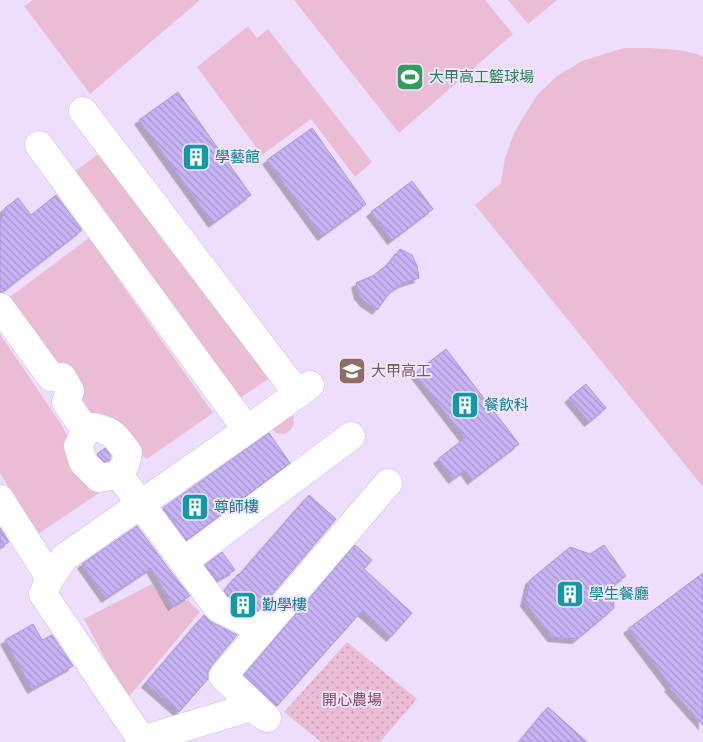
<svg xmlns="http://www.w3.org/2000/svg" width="703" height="742" viewBox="0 0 703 742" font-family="'IBM Plex Sans','Noto Sans TC',sans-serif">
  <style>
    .grass { fill: #ebbdd4 }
    .park { fill: url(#park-dots) }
    .building { fill: url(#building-back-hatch); stroke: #ac94e7; filter: url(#shadow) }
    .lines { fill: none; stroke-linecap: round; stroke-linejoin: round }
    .minor-casing { stroke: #cbbde3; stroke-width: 29 }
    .minor { stroke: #fff; stroke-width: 28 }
    .labels { text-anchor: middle; stroke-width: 4; stroke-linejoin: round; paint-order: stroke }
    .leisure-label { font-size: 15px; fill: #27864d; stroke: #f2e5ff; text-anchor: start }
    .culture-label { font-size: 15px; fill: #0d838f; stroke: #f2e5ff; text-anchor: start }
    .education-label { font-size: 15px; fill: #785e54; stroke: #f2e5ff; text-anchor: start }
    .park-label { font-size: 15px; fill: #86425d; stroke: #f2e5ff }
  </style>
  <defs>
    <pattern id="park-dots" width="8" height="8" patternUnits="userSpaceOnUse" patternTransform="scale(1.25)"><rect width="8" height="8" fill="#ebbdd4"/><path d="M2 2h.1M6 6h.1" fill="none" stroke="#c19bb1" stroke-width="1.8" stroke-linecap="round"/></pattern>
    <pattern id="building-back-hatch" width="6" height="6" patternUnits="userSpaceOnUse" patternTransform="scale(1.25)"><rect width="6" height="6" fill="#c8b4f4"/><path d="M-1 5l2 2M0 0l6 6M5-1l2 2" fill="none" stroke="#a594ca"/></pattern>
    <filter id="shadow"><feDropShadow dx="-4.5" dy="4.5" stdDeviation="0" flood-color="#0004"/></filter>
  </defs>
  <rect width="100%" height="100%" fill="#eedefd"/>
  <g class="grass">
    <path d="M33,0H200L90,94L24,6Z"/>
    <path d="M294,0H485L513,34L399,133Z"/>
    <path d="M508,0H557L528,24Z"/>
    <path d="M248,26L257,38L268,29L372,162L355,177L311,119L262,155L197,67Z"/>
    <path d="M624,48C646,48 684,47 703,57V487L475,205L501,183L505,158L515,131L537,95L557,76L582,61Z"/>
    <path d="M108,147L277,373L234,402L66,178Z"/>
    <path d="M89,238L213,413L147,459L137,453L93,415L7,299Z"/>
    <path d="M0,334L63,427C64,431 67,434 68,438C72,453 66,480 90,480L99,493L38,534L0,473Z"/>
    <path d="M292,413C300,430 280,442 270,427Z"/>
    <path d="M152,584L170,611L188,600L200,612L127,699L84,619Z"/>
  </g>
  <path class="park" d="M347,642L417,699L380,742H321L284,712Z"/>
  <g class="building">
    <path d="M178,92L251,195L213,223L139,120Z"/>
    <path d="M312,128L366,204L322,236L267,160Z"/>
    <path d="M412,181L433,209L392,240L371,212Z"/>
    <path d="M56,195L82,230L2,292H0V219L4,215L5,208L18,198L31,215Z"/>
    <path d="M400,249L412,255L417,266L419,278L403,283L391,291L377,310L365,302L359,295L356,283L374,275L389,263Z"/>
    <path d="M446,349L519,444L472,480L465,470L453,479L438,459L465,438L415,373Z"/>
    <path d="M586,384L606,408L589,422L569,398Z"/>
    <path d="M269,433L290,463L187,540L163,508Z"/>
    <path d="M105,448L111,456L109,461H104L97,454Z"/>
    <path d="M309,495L336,519L258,611L228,596L224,591L238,574L239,575Z"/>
    <path d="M137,526L171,572L190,596L173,606L151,568L106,598L82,564Z"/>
    <path d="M0,528L9,542L0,547Z"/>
    <path d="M355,545L372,560L364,569L412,613L391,637L362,611L277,706L244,675Z"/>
    <path d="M604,545L626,576L613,585L614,608L577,639L552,637L525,602L530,580L570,547L590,554Z"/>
    <path d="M222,552L235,570L217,580L205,565Z"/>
    <path d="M703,573V725L669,687L671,686L628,629Z"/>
    <path d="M204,615L211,622L237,635L211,666L208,672V679L179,712L146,683Z"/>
    <path d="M33,624L42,640L52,635L73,666L32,689L5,640Z"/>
    <path d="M548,707L587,742H519Z"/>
  </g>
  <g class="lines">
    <g class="minor-casing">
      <g id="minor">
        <path d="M83,111L298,394"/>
        <path d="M39,145L247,430L65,557L50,578L43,594L142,740L251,707L267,718L223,676L388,483"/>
        <path d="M0,307L51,377H62L70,391L66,402L86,431L78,446L83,462L99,478L119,475L218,608L262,630"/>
        <path d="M247,430L310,385"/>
        <path d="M86,431L94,427C113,431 117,437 128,453L125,465L119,475"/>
        <path d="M0,499L50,578"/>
        <path d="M183,562L351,436"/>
      </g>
    </g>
    <use href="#minor" class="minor"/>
  </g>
  <defs>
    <g id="stadium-square" transform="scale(1.4375)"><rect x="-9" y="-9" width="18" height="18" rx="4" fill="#2e9e5b" stroke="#f2e5ff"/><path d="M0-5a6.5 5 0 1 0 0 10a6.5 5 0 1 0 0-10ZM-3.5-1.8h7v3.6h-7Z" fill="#fff"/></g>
    <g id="building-square" transform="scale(1.4375)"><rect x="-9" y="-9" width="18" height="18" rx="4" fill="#0f9aa8" stroke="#f2e5ff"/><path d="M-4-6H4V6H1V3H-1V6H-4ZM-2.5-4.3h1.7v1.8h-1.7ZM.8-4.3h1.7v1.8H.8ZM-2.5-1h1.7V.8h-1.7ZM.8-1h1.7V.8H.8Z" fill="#fff"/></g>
    <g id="school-square" transform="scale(1.4375)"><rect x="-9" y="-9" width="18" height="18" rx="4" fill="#8d6e63" stroke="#f2e5ff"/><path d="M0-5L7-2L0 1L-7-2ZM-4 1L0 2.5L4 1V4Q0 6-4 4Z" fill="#fff"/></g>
  </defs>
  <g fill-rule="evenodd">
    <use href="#stadium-square" x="410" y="77"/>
    <use href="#building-square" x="196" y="157"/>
    <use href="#school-square" x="352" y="371"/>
    <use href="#building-square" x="465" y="405"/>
    <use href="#building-square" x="195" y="507"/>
    <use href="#building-square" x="570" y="594"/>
    <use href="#building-square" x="243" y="605"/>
  </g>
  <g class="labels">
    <g class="leisure-label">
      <text x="429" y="82">大甲高工籃球場</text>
    </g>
    <g class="culture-label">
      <text x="215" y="162">學藝館</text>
      <text x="484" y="410">餐飲科</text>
      <text x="214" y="512">尊師樓</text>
      <text x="589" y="599">學生餐廳</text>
      <text x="262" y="610">勤學樓</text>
    </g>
    <g class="education-label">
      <text x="371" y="376">大甲高工</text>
    </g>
    <g class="park-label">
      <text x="352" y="705">開心農場</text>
    </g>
  </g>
</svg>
